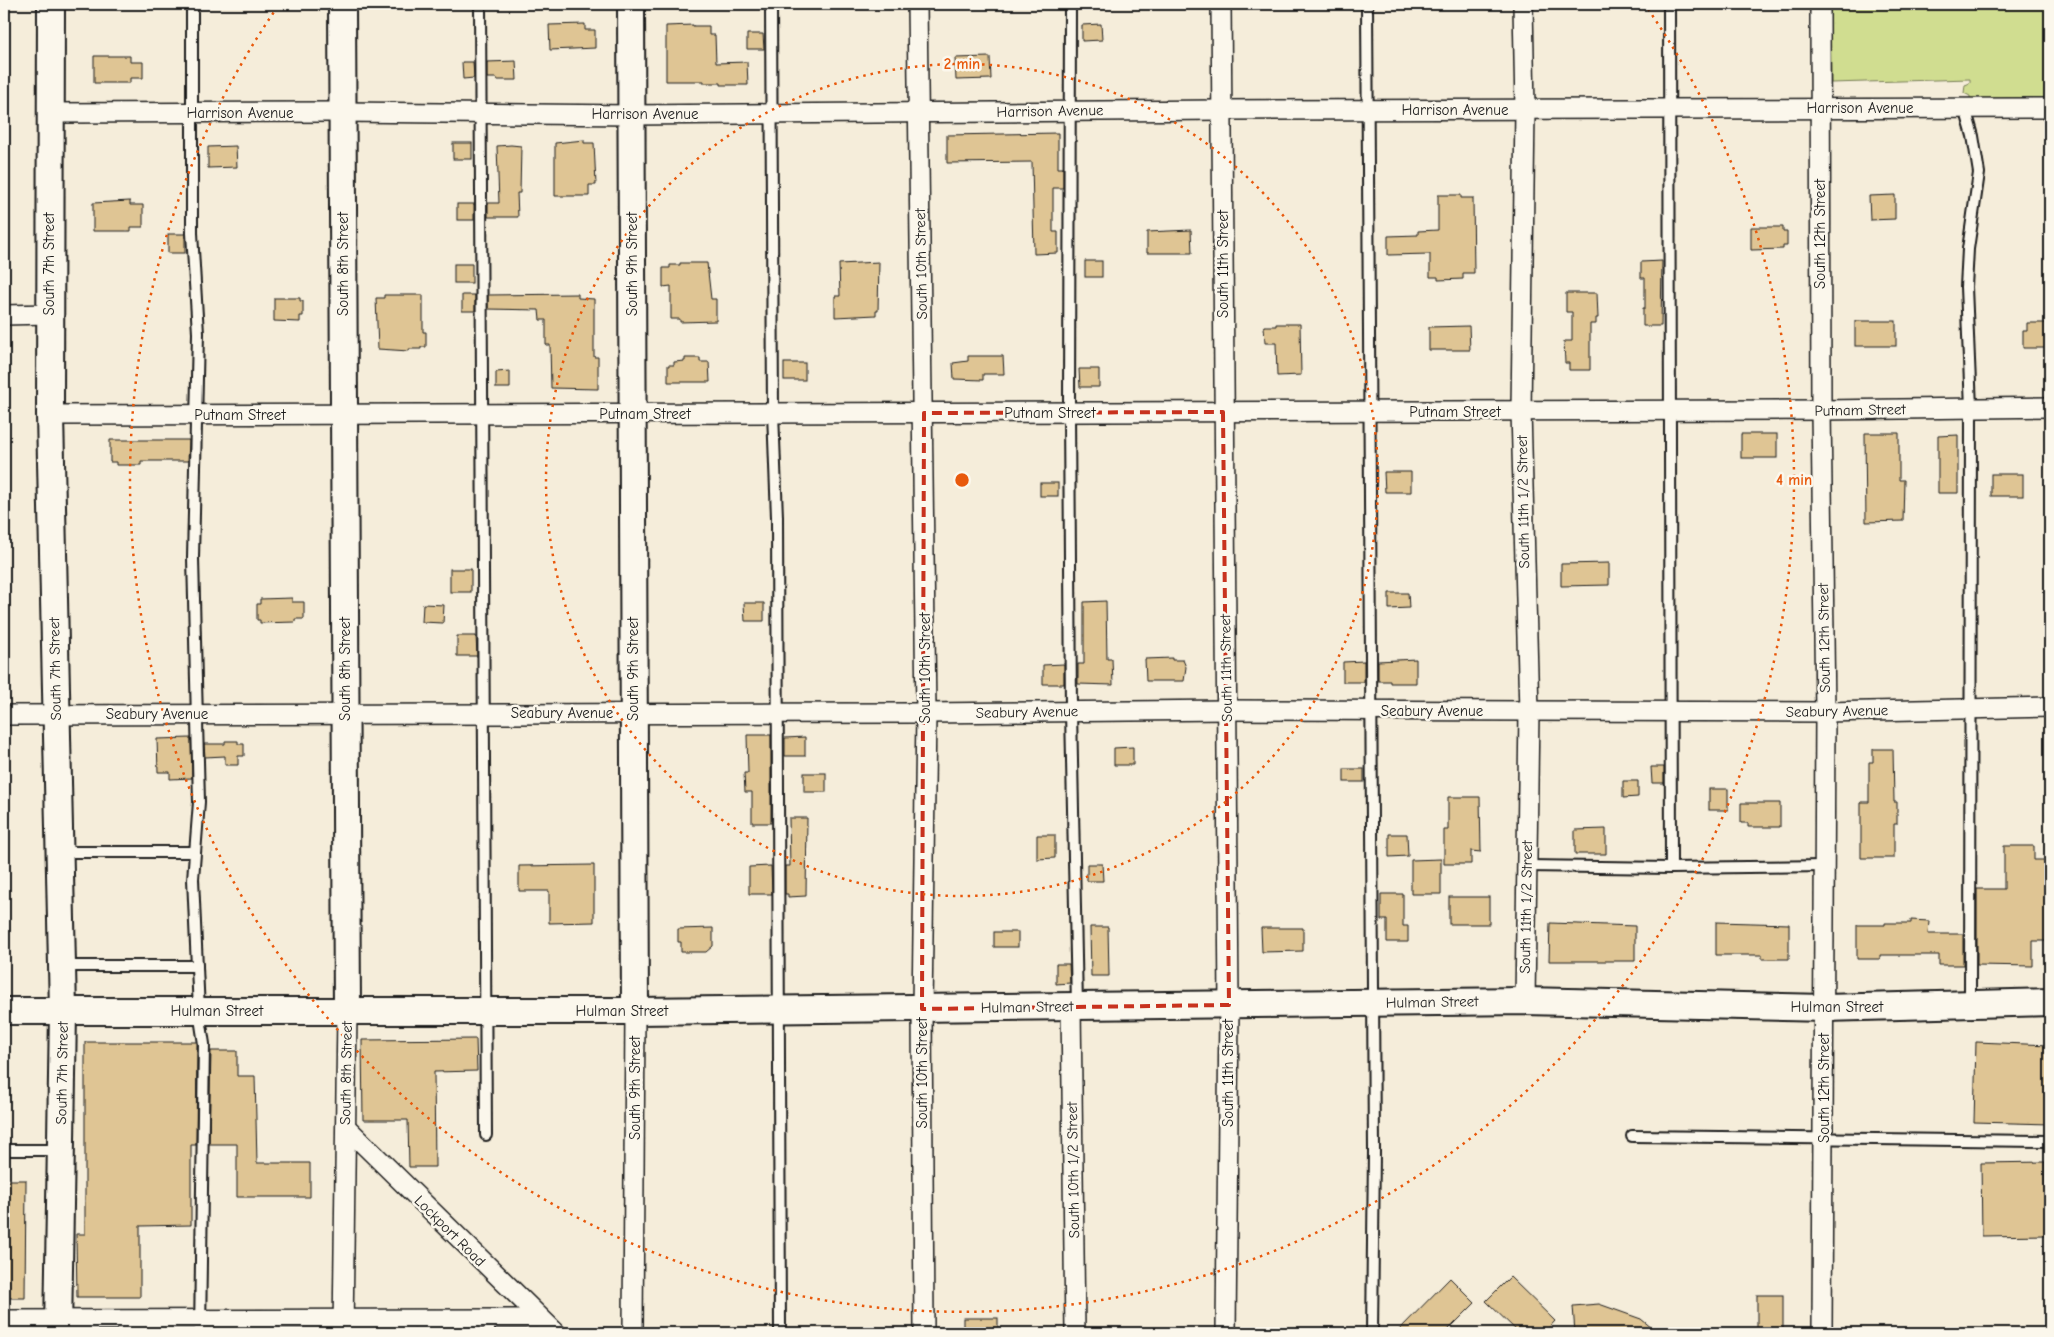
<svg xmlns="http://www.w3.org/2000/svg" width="2054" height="1337" viewBox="0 0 2054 1337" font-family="'Comic Neue',sans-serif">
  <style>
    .green { fill: #d0dd90; stroke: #767c56 }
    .building { fill: #dfc594; stroke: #1c1c1c }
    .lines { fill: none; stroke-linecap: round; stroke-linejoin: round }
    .lane-casing { stroke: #1c1c1c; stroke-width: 14 }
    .street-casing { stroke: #1c1c1c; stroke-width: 22 }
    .secondary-casing { stroke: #1c1c1c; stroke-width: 30 }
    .lane { stroke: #fbf7ec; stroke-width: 10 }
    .street { stroke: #fbf7ec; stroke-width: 19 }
    .secondary { stroke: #fbf7ec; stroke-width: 26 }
    .marked { fill: none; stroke: #c8321e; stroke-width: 4; stroke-dasharray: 10 6; stroke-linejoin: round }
    .ring { fill: none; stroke: #e8590c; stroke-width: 2.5; stroke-dasharray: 2.5 5 }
    .labels { text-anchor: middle; stroke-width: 5; stroke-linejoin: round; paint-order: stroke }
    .street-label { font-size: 15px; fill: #1c1c1c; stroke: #fbf7ec }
    .centre { fill: #e8590c; stroke: #fbf7ec; stroke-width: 2.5 }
    .ring-label { font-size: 15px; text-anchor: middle; font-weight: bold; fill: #e8590c; stroke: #fbf7ec; stroke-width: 5; stroke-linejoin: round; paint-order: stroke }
  </style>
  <rect width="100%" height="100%" fill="#f5edda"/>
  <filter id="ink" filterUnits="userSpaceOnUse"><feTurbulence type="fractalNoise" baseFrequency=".02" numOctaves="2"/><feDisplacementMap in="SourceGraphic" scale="10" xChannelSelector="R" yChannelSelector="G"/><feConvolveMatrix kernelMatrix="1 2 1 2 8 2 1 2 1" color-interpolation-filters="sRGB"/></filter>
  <g filter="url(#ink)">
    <path class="green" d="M1830,4H2050V104H1970V96L1964,93L1965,85L1970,83V79L1831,83Z"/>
    <g class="building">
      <path d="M585,24V30H595V48L550,50L549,25Z"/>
      <path d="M1101,24L1102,40L1082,41V25Z"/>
      <path d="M693,25V26H709V35H715L716,63L747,62L748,85H721V83H704V81H666V26Z"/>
      <path d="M747,34H763L764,49H747Z"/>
      <path d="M94,56H130V62H143V78H130V83H94Z"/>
      <path d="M990,57L991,79L956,80L955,58Z"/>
      <path d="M516,61L517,80H497V78H487V62Z"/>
      <path d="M462,62H473L474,78L463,79Z"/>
      <path d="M1058,133V168H1063V188H1053V232H1058V253L1034,254L1032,162L947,163V135Z"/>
      <path d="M584,140V143H594L596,185H589V196H555V143Z"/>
      <rect x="453" y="143" width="19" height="16"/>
      <path d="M511,145L521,146L520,193H517L518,217H488V203H499L497,146Z"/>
      <path d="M236,146L237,167L208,168V147Z"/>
      <path d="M1438,195H1461V198H1473L1474,273H1463V279L1438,280V277H1430V254L1388,255V236L1418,235V231L1438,230Z"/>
      <path d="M1895,195V219L1870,220L1869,196Z"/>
      <path d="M130,201V205H143V227H131V231H93V203Z"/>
      <rect x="457" y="204" width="17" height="16"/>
      <path d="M1751,227H1783V232H1787V246H1783V249L1751,250Z"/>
      <path d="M1191,230L1192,253H1147V232Z"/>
      <rect x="168" y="234" width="17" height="19"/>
      <rect x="1085" y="261" width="17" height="16"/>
      <path d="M1662,261L1661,326H1643V308H1645V278H1641V262Z"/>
      <path d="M879,262L878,311H876V315L835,317V296H840L839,264Z"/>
      <path d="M680,263H707L711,299H716V321L680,322V319H671V286L663,287V268H670V265H680Z"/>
      <rect x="454" y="264" width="18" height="19"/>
      <path d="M1566,293H1597L1598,318H1596V324H1590V370H1569V363H1565L1564,341H1572V312H1566Z"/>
      <path d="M578,294V298L594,299V357H598V389L551,388L550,345H546V320H540L539,310L488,309V295Z"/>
      <path d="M384,295H423V332H426V347H421V349H409V351L378,349L376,298H384Z"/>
      <rect x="462" y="295" width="13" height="16"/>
      <path d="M274,298H300V301H303V316H300V322L274,321Z"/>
      <rect x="1855" y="321" width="41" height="25"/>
      <path d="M2027,323H2050V348H2023V331H2027Z"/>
      <path d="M1276,324H1300L1301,375L1277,376L1276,343H1265L1264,326H1276Z"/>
      <path d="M1469,326L1470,350H1429V327Z"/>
      <path d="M968,356H1003L1004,374H983V380L954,379L953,363L968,361Z"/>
      <path d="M685,358H700V362H709L710,382H668V365H674V362L685,361Z"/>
      <rect x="784" y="363" width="21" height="17"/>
      <path d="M1079,369H1099V387H1080Z"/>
      <path d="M510,371V388H496V372Z"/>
      <path d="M1865,433H1899V480H1904L1903,521L1866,522Z"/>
      <rect x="1741" y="434" width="36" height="24"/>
      <path d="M1958,435V493H1938V436Z"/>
      <path d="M110,440H189L188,461H141V465H116V462H110Z"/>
      <path d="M1384,472H1411V492H1385Z"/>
      <rect x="1991" y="474" width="32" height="22"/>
      <rect x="1040" y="483" width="18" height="13"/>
      <path d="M1609,563V585L1561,586V564Z"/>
      <rect x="450" y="569" width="21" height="23"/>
      <path d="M1389,593H1408L1409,608L1389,609Z"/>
      <path d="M292,598V602H304V619H295V622L260,623V620H257V604H260V599Z"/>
      <path d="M1106,601L1107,659H1112L1113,685L1078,684V664H1084V602Z"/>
      <path d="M744,603H764V621H745Z"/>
      <path d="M423,604L444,605L443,623L422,622Z"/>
      <path d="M457,636H476L477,656H457Z"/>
      <path d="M1172,658V660H1183L1186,667L1184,681H1146L1145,659Z"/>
      <path d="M1416,659V683H1390V681H1378V661Z"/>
      <path d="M1364,661V682H1343V662Z"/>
      <path d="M1064,664V684H1043V665Z"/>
      <path d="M747,735H771V823H752V792H745L744,773H748Z"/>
      <path d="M805,737V756H785V738Z"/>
      <path d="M191,738L192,778L170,779V772H158L157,739Z"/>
      <path d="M225,741H238V744H244V756H238V765H225V756L205,757L204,744H225Z"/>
      <path d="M1133,747V765H1114V748Z"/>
      <path d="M1873,749H1893L1894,802H1897V824H1894V858H1861V802H1869V762H1873Z"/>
      <path d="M1651,767H1664V783H1652Z"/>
      <rect x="1344" y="769" width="20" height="13"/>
      <rect x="804" y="773" width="22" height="19"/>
      <path d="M1623,781H1638V797L1623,798Z"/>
      <rect x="1709" y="789" width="19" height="21"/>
      <path d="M1448,797H1480L1481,852L1471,851V864H1444V830H1448Z"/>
      <path d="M1741,803H1780V827H1748V823H1741Z"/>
      <path d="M789,818H807L806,896L788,897V894H785V866H790Z"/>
      <path d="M1606,829V854H1575V830Z"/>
      <path d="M1389,834H1407L1408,856L1389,857Z"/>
      <path d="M1037,835H1055V858L1037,859Z"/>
      <path d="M2004,846H2034V860H2050V941H2033V966L1977,965V889H2004Z"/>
      <path d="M1441,859V894H1411V860Z"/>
      <path d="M1087,864H1102L1103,881H1087Z"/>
      <path d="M594,865V922L549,923V891H519V866Z"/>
      <path d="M771,866L772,894H749V867Z"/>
      <path d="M1381,894H1403V926H1408V942H1387V920H1381Z"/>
      <rect x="1449" y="897" width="40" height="27"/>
      <path d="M1911,920L1929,921L1928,934H1963V965H1939V955H1880V959H1857V925H1885V923H1911Z"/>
      <path d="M1716,922L1789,924V959H1762V955H1716Z"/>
      <path d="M1550,923L1635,926V961H1549Z"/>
      <path d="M1090,927H1108L1109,976H1091Z"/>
      <path d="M713,928V946L706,952H681V942H678V929Z"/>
      <path d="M1261,928H1303V951L1262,952Z"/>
      <rect x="994" y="932" width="24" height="15"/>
      <path d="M1056,964H1069L1070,983L1056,984Z"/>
      <path d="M476,1039L477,1071L434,1072L435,1167H409L408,1120H363L362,1040Z"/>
      <path d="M85,1042H197L196,1145H191V1225L140,1226V1297H77L76,1234H85Z"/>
      <path d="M1976,1042L2050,1045V1124L1974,1122Z"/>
      <path d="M211,1051H237V1076H255L257,1163H310V1197H237V1144H209Z"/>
      <path d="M2045,1162L2046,1235L1982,1236L1981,1163Z"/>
      <path d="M4,1180H26L25,1298H4Z"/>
      <path d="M1510,1277L1555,1321L1544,1333H1519L1486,1301Z"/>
      <path d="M1450,1278L1475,1303L1445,1333H1396Z"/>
      <rect x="1757" y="1295" width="26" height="38"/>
      <path d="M1599,1304L1641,1319L1658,1333H1575L1573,1306Z"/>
      <rect x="963" y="1318" width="35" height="15"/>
    </g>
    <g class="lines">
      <g class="lane-casing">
        <g id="lane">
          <path d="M192,4V233L198,333L193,558L199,802L193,879L199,1011L204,1044L200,1333"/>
          <path d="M480,4L486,1135"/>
          <path d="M771,4L773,413L777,517L780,1333"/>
          <path d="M1070,4L1069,412L1071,711L1077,1006"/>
          <path d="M1367,4L1374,1152L1372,1333"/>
          <path d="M1669,4L1671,868"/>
          <path d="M1965,108L1973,136L1979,173L1968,249L1966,287L1971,408L1970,1004"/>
          <path d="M59,852H195"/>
          <path d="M1527,866L1671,868L1825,866"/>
          <path d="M63,966H197"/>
          <path d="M1632,1136L2050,1141"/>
          <path d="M4,1150H60"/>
          <path d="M489,1333V1319"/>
        </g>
      </g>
      <g class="street-casing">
        <g id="street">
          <path d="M917,4L926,713L922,1009L924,1333"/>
          <path d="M1221,4L1229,1005L1226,1333"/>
          <path d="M1523,4L1525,110L1521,411L1529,712L1525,1001"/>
          <path d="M1820,4L1821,410L1825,712L1822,1333"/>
          <path d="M50,113L342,112L632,115L1223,110L2050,108"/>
          <path d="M4,315L49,314"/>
          <path d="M50,415L1821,410L2050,407"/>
          <path d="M4,715L926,713L1227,710L1825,712L2050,707"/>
          <path d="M1071,1007L1075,1333"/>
          <path d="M346,1127L556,1333"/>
          <path d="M4,1320L540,1319"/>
          <path d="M343,1333L347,1011"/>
          <path d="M633,1333L635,1011"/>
        </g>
      </g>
      <g class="secondary-casing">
        <g id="secondary">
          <path d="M51,4L50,415L63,1011L58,1333"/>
          <path d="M342,4L347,1011"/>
          <path d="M631,4L635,1011"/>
          <path d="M4,1011H635L1525,1001L1825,1008L2050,1002"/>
        </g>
      </g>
      <use href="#lane" class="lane"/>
      <use href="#street" class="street"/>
      <use href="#secondary" class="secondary"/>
    </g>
  </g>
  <path class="marked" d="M1223,412L1229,1005L922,1009L924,413Z"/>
  <g class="ring">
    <circle cx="962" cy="480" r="416"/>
    <path d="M1648 9A832 832 0 1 1 276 9"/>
  </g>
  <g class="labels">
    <g class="street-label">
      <text x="1860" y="113">Harrison Avenue</text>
      <text x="1455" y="115">Harrison Avenue</text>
      <text transform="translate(1050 111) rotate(-1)" y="5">Harrison Avenue</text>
      <text x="240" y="118">Harrison Avenue</text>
      <text x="645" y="119">Harrison Avenue</text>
      <text transform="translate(1820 234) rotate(-90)" y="5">South 12th Street</text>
      <text transform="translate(49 264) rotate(-90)" y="5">South 7th Street</text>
      <text transform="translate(343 264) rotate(-90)" y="5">South 8th Street</text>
      <text transform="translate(632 264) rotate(-90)" y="5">South 9th Street</text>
      <text transform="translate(921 264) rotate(-91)" y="5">South 10th Street</text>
      <text transform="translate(1223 264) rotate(-90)" y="5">South 11th Street</text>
      <text transform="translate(1860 410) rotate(-1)" y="5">Putnam Street</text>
      <text x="1455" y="417">Putnam Street</text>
      <text x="1050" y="418">Putnam Street</text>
      <text x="645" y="419">Putnam Street</text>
      <text x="240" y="420">Putnam Street</text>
      <text transform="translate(1523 502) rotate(-91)" y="5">South 11th 1/2 Street</text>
      <text transform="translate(1824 638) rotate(-91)" y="5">South 12th Street</text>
      <text transform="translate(925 668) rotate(-90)" y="5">South 10th Street</text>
      <text transform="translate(1226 668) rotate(-91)" y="5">South 11th Street</text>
      <text transform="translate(55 669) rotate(-91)" y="5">South 7th Street</text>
      <text transform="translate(345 669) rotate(-90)" y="5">South 8th Street</text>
      <text transform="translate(633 669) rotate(-90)" y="5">South 9th Street</text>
      <text x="1432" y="716">Seabury Avenue</text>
      <text transform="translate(1837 711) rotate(-1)" y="5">Seabury Avenue</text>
      <text transform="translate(1027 712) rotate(-1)" y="5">Seabury Avenue</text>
      <text x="562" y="718">Seabury Avenue</text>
      <text x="157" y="719">Seabury Avenue</text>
      <text transform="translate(1526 907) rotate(-89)" y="5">South 11th 1/2 Street</text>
      <text transform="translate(1432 1002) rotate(-1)" y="5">Hulman Street</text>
      <text transform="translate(1027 1007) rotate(-1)" y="5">Hulman Street</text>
      <text x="1837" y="1012">Hulman Street</text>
      <text x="217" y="1016">Hulman Street</text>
      <text x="622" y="1016">Hulman Street</text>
      <text transform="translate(62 1073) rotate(-89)" y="5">South 7th Street</text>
      <text transform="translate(346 1073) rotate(-89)" y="5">South 8th Street</text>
      <text transform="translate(922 1073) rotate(-90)" y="5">South 10th Street</text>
      <text transform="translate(1228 1073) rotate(-90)" y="5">South 11th Street</text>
      <text transform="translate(635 1088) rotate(-90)" y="5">South 9th Street</text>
      <text transform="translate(1824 1088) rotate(-90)" y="5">South 12th Street</text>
      <text transform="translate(1073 1170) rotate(-91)" y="5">South 10th 1/2 Street</text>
      <text transform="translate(450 1231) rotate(45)" y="5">Lockport Road</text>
    </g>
  </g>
  <circle cx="962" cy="480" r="8" class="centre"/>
  <g class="ring-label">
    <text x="962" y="69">2 min</text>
    <text x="1794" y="485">4 min</text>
  </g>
  <rect width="2054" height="1337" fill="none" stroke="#fbf7ec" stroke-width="20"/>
  <rect x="10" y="10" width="2034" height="1317" fill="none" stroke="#1c1c1c" stroke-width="2" filter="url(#ink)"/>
</svg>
